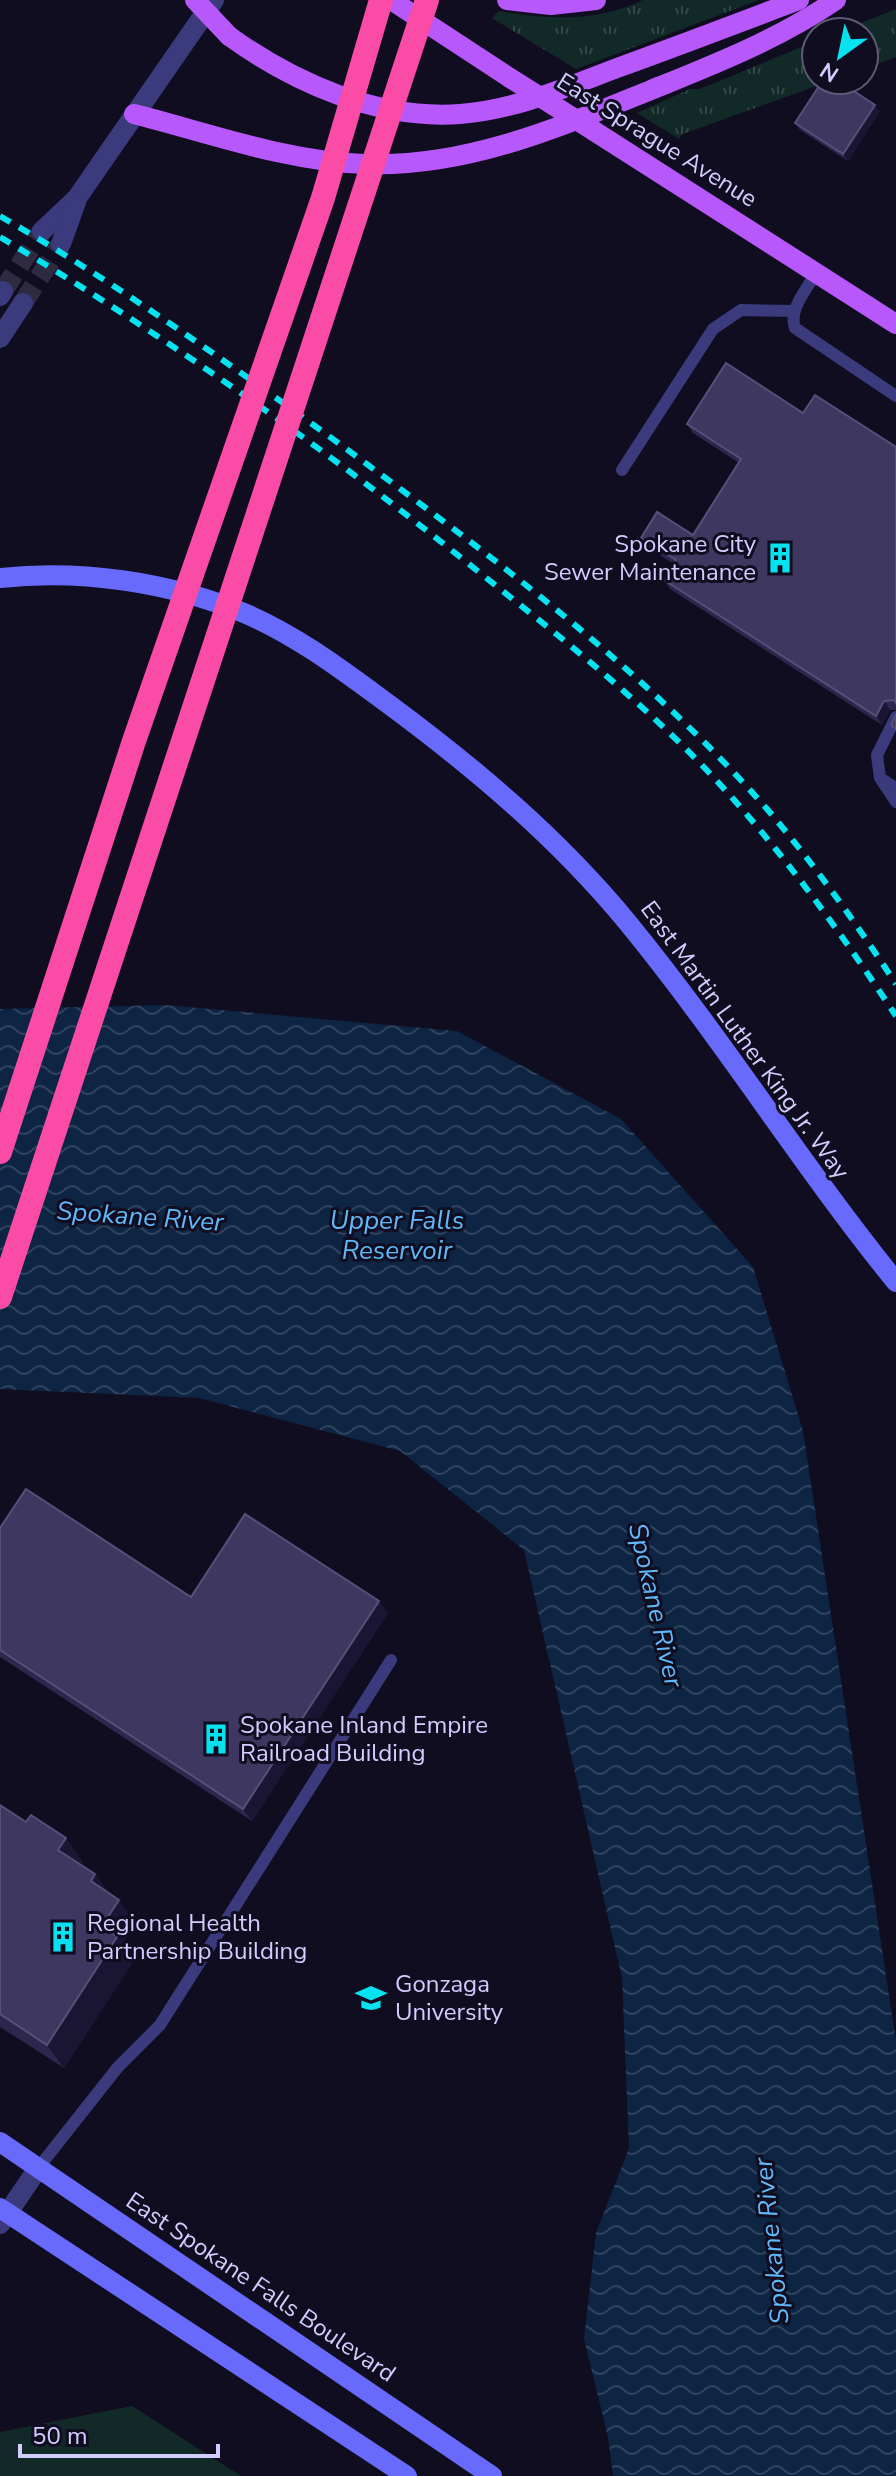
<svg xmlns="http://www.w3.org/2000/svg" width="896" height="2476" viewBox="0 0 896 2476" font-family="'Nunito Sans',sans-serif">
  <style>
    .grass { fill: url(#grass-tufts) }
    .pitch { fill: #112927 }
    .water { fill: url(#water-waves) }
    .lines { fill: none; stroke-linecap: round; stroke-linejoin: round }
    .street-tunnel { stroke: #2d2a41; stroke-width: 20; stroke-dasharray: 20 10; stroke-linecap: butt }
    .lane { stroke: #3a3a7d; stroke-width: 12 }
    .street { stroke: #3a3a7d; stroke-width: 20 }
    .secondary { stroke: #676afa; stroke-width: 20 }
    .primary { stroke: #b758fa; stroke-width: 20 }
    .rail { stroke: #07e2f0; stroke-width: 6; stroke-dasharray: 12 10; stroke-linecap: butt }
    .primary-bridge { stroke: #b758fa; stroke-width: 20 }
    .highway-bridge { stroke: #fa4ca6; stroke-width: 24 }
    .wall { fill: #2c274d }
    .shaded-wall { fill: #1a1533 }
    .building { fill: #3e3860; stroke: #555079; stroke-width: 2 }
    .labels { text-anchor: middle; stroke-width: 6; stroke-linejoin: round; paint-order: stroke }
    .street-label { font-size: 24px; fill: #d1cdfe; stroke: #100d20 }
    .poi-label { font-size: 24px; fill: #d1cdfe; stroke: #100d20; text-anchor: start }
    .water-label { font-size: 26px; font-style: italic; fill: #5fb9fa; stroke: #100d20 }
  </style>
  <defs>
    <pattern id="grass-tufts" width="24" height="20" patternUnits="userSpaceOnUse" patternTransform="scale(2)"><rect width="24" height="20" fill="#112927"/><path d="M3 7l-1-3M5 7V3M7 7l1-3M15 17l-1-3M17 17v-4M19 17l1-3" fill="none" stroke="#334747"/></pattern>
    <pattern id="water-waves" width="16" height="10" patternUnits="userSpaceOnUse" patternTransform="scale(2)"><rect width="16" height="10" fill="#0d2443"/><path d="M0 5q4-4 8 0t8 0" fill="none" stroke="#2f435f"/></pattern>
  </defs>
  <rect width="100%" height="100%" fill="#100d20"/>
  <g class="grass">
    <path d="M643,0H759L576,69L492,18L499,11C547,20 598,22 643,0Z"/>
    <path d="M896,9V57L864,69V32H839Z"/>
    <path d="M816,41V80H833L683,134L679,139L637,113L690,89H700Z"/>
  </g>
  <path class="pitch" d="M132,2406L241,2476H0V2432Z"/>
  <path class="water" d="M165,1005L457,1031L621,1119L753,1267L803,1431L896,2041V2476H613L608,2437L584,2339L596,2233L629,2148L622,1978L524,1550L400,1451L199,1398L0,1389V1009Z"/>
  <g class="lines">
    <g class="street-tunnel">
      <path d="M3,291L42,231"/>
      <path d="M23,303L61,244"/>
    </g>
    <g class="lane">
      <path d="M816,273C807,289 788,310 795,328L896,396"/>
      <path d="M622,470L713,329L741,310L794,311"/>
      <path d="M896,717L877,755L880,778L896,788"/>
      <path d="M882,781L896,802"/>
      <path d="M39,2167L118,2067L160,2025L391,1660"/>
    </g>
    <g class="street">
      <path d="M42,231L77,198L214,0"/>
      <path d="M61,244L76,202"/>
      <path d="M0,296L3,291"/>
      <path d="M0,338L23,303"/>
      <path d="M0,2224L39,2167"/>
    </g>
    <g class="secondary">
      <path d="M0,578C80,569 169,582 244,613C296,635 342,670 387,703C475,768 558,838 628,923C723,1039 802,1166 896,1282"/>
      <path d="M0,2142L492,2476"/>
      <path d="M0,2208L407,2476"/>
    </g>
    <g class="primary">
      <path d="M391,0L510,78"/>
      <path d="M507,0L551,5L596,0"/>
      <path d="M229,36C294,83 378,120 460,114C515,110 567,87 617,68C678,46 738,23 799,0"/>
      <path d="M134,114C209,133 288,162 365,164C466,168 560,127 651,90C715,64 779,39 836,0"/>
      <path d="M594,131L896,324"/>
    </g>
    <g class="rail">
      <path d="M0,216C119,285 230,364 341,445C490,555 644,669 767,809C814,864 856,923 896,984"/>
      <path d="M0,237C169,338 332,453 485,577C557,634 631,693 696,759C772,837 836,925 896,1016"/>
    </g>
    <g class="primary-bridge">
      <path d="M195,0L229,36"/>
      <path d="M510,78L594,131"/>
    </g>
    <g class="highway-bridge">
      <path d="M0,1152L134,741L323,198L381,0"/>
      <path d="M0,1297L427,0"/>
    </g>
  </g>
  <g class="wall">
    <path d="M880,111L848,161L800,130L795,123Z"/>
    <path d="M803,413L896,447V710H890L882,725L670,589L664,580L674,564L647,547L641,538L693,535L739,463L693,433L687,424Z"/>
    <path d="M0,1528L191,1597L379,1601L388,1613L252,1821L0,1657Z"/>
    <path d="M0,1805L83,1862L81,1865L95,1874L108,1892L136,1923L122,1944L134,1960L64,2068L0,2027Z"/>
  </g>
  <g class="shaded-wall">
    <path d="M875,105L880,111L848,161L843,154Z"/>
    <path d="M884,701L890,710L882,725L876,716Z"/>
    <path d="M379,1601L388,1613L252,1821L243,1809Z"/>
    <path d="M66,1838L83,1862L75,1874L58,1850Z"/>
    <path d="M95,1874L112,1898L91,1881Z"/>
    <path d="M119,1900L136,1923L122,1944L134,1960L64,2068L47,2045L102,1926Z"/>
  </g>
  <g class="building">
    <path d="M823,80H837L875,105L843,154L795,123Z"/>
    <path d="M726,363L803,413L815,395L896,447V703L894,700L884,701L876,716L664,580L676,560L641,538L657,512L693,535L741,459L687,424Z"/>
    <path d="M896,714V729L891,725Z"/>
    <path d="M26,1489L191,1597L245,1514L379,1601L243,1809L0,1650V1528Z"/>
    <path d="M0,1805L26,1822L31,1815L66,1838L58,1850L95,1874L91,1881L119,1900L102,1926L117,1937L47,2045L0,2014Z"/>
  </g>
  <defs>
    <g id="building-bare" transform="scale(2.4)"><path d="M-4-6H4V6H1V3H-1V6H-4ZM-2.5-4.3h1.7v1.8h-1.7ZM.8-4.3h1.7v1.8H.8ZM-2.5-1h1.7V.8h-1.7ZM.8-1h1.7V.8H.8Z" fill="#07e2f0" stroke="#100d20" stroke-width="2.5" paint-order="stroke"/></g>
    <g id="university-bare" transform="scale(2.4)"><path d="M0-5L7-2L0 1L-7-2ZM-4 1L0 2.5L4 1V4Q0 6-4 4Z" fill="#07e2f0" stroke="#100d20" stroke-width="2.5" paint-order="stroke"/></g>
  </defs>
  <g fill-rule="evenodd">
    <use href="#building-bare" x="780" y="558"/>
    <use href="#building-bare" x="216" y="1739"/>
    <use href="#building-bare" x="63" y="1937"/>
    <use href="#university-bare" x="371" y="1998"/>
  </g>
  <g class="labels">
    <g class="street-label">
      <text transform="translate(657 140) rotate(32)" y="8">East Sprague Avenue</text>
      <text transform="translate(745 1040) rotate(54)" y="8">East Martin Luther King Jr. Way</text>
      <text transform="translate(261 2287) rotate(34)" y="8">East Spokane Falls Boulevard</text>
    </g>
    <g class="poi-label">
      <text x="756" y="552" text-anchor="end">Spokane City<tspan x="756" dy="28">Sewer Maintenance</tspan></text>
      <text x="240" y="1733">Spokane Inland Empire<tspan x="240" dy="28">Railroad Building</tspan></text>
      <text x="87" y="1931">Regional Health<tspan x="87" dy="28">Partnership Building</tspan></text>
      <text x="395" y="1992">Gonzaga<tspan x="395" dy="28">University</tspan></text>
    </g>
    <g class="water-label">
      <text transform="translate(140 1216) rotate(4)" y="9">Spokane River</text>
      <text x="397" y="1229">Upper Falls<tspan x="397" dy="30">Reservoir</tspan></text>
      <text transform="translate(656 1605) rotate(77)" y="9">Spokane River</text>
      <text transform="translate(771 2241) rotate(-96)" y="9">Spokane River</text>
    </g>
  </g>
  <g transform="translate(840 56) rotate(213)"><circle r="38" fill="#100d20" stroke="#5d5a79" stroke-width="2"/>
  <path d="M0-6L14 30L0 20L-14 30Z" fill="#07e2f0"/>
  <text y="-12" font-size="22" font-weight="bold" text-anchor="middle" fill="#d1cdfe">N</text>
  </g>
  <path d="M20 2444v12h198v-12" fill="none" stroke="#d1cdfe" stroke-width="4"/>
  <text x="32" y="2444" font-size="24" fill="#d1cdfe" stroke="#100d20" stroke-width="6" paint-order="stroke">50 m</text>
</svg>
